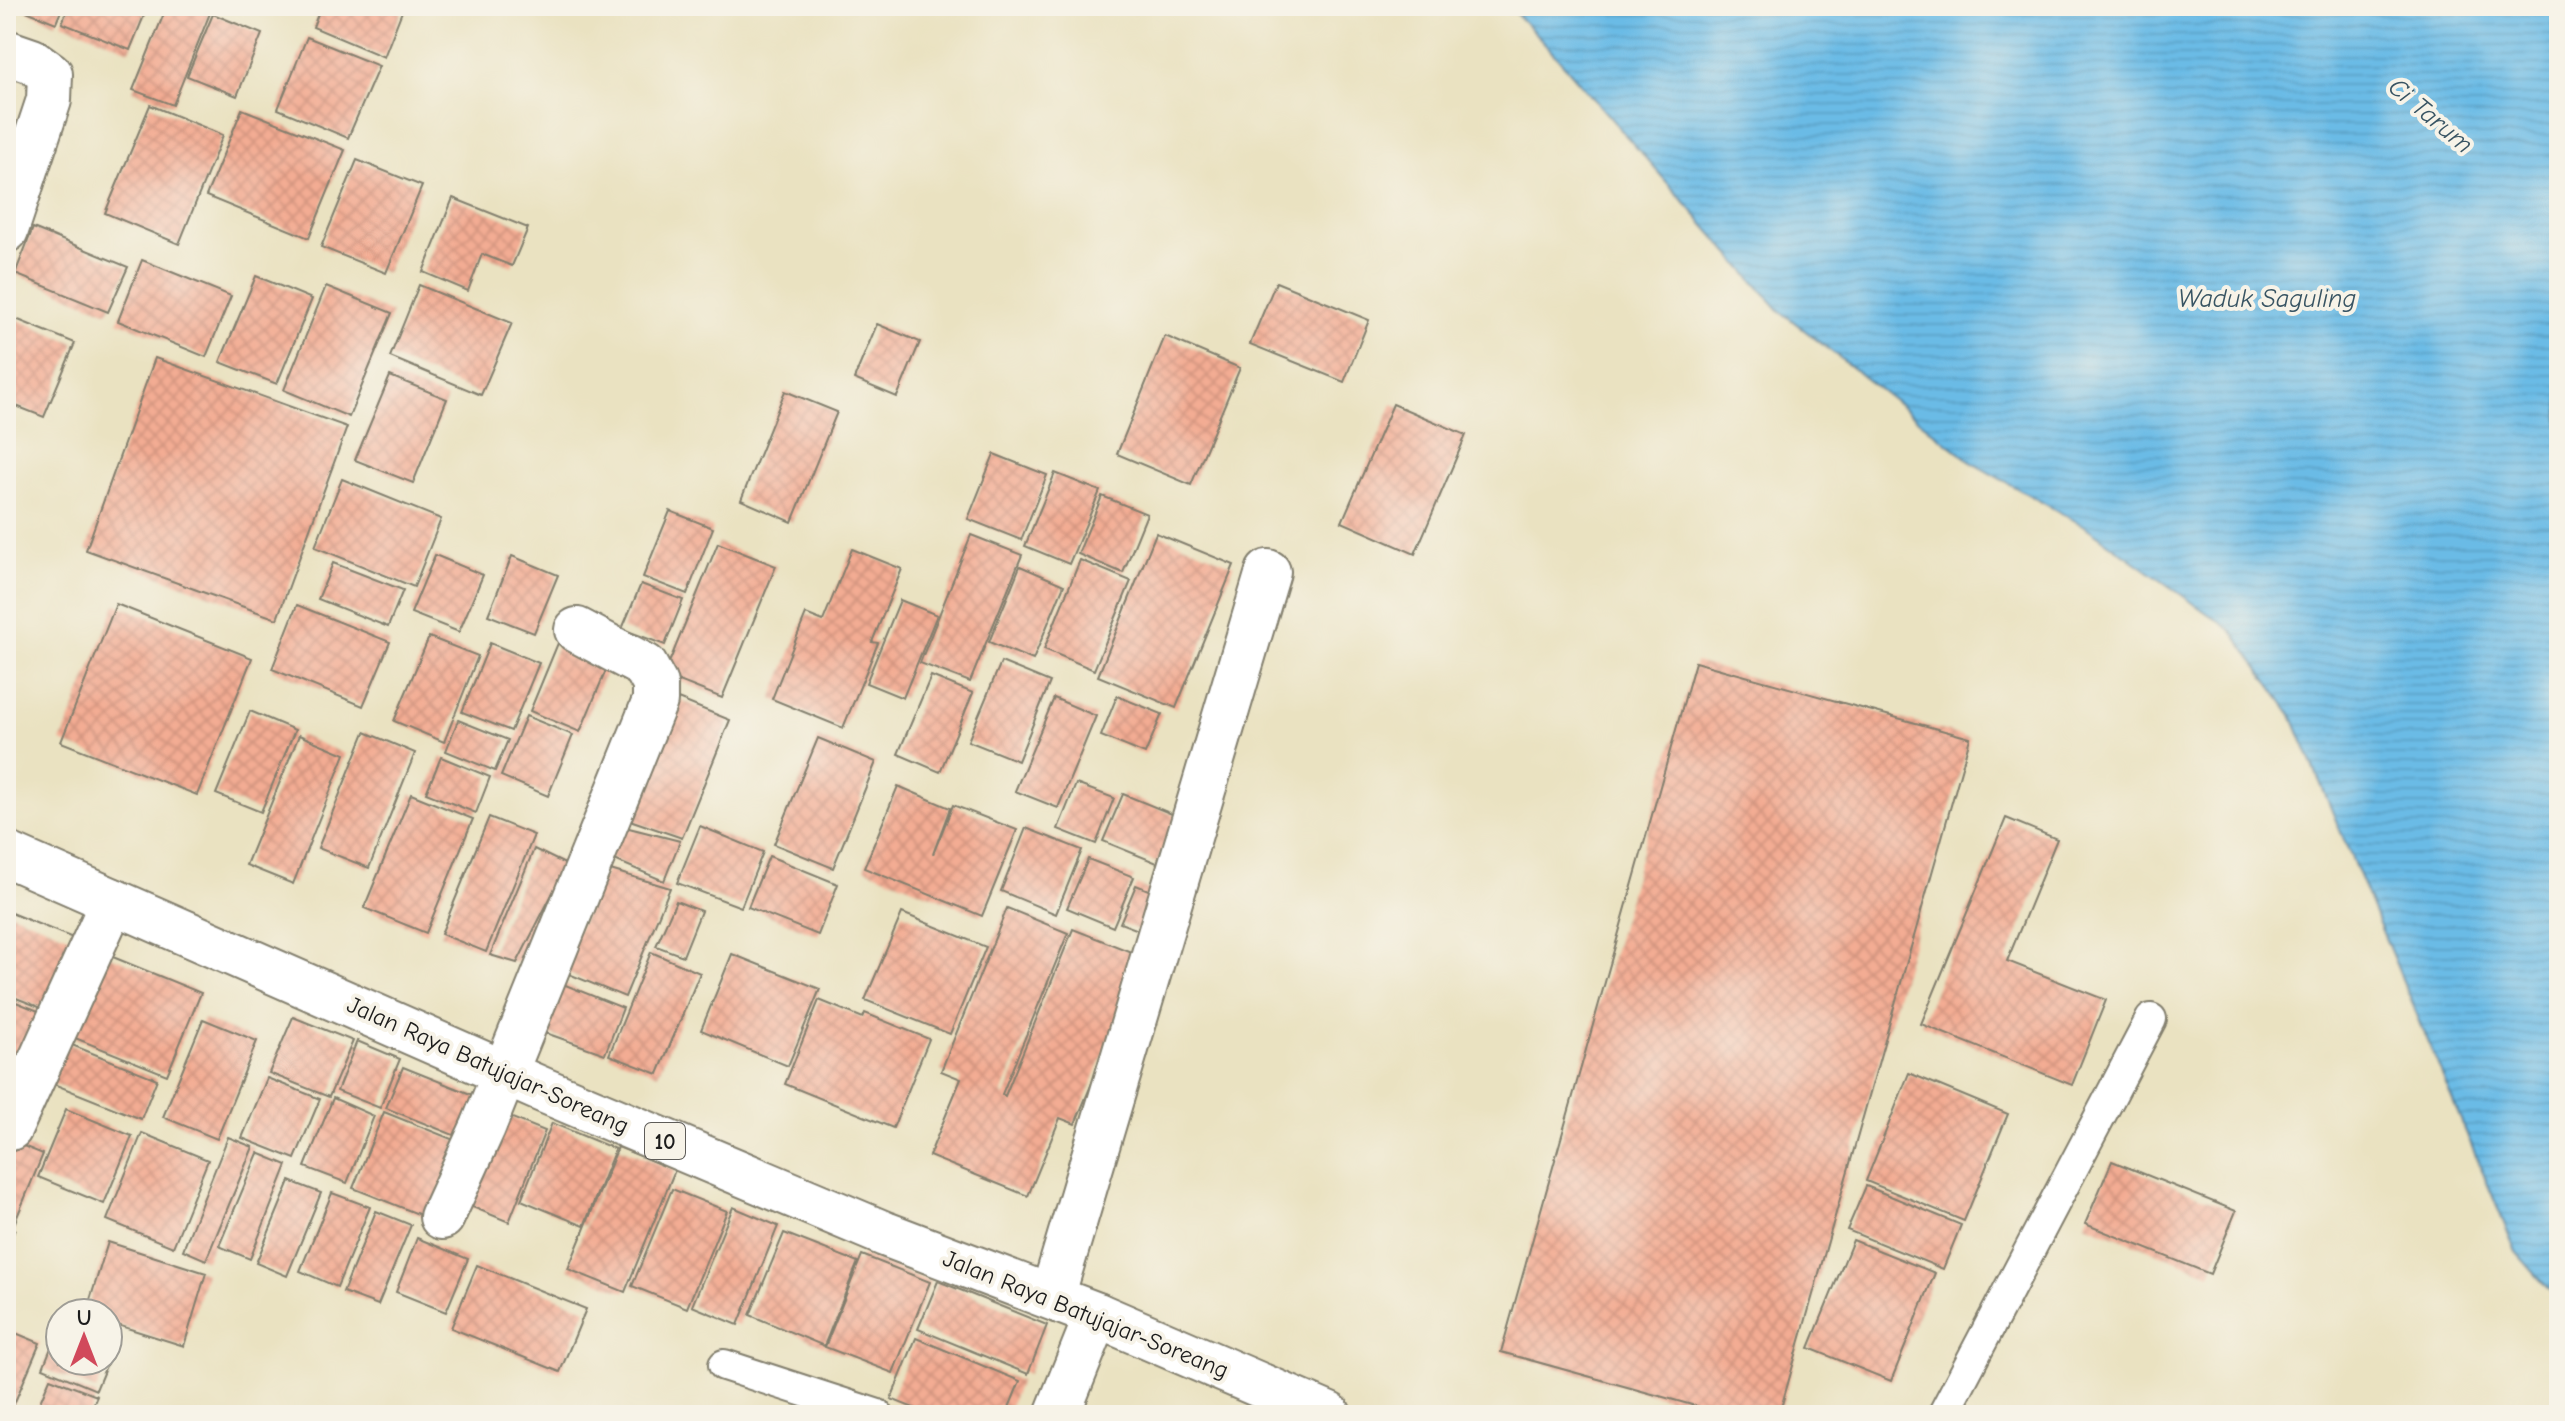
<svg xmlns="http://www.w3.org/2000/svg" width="2565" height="1421" viewBox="0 0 2565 1421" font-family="'Comic Neue',sans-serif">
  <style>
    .water { fill: url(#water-rules); stroke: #446c81; stroke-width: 2 }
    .building { fill: url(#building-cross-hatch) }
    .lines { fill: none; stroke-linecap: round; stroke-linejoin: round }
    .lane-casing { stroke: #837f6e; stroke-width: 34 }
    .street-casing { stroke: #837f6e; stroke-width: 48 }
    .highway-casing { stroke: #837f6e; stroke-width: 48 }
    .lane { stroke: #fff; stroke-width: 30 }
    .street { stroke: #fff; stroke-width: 44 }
    .highway { stroke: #fff; stroke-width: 44 }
    .labels { text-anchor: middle; stroke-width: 8; stroke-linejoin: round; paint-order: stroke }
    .shield { fill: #f7f3e8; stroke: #5e5c59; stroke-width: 2 }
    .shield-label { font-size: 22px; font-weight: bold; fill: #1c1c1c }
    .street-label { font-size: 24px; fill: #1c1c1c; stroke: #f7f3e8 }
    .water-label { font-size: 26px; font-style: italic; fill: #385463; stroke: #f7f3e8 }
  </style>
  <defs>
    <pattern id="water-rules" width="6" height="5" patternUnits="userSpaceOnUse" patternTransform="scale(2)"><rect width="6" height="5" fill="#6bbbe6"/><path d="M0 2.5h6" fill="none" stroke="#5ca0c5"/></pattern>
    <pattern id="building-cross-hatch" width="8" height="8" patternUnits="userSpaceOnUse" patternTransform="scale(2)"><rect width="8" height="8" fill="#f3ac93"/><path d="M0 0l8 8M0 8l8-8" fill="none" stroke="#d0937e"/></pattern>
  </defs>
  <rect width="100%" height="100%" fill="#f7f3e8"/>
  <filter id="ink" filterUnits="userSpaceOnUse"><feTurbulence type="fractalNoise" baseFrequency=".0125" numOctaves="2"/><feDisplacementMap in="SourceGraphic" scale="16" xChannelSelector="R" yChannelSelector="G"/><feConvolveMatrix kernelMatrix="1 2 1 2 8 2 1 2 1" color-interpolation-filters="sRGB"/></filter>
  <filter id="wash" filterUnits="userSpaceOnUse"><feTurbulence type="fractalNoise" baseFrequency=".006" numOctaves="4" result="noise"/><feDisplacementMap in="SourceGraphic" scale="32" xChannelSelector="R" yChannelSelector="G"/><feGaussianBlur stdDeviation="1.8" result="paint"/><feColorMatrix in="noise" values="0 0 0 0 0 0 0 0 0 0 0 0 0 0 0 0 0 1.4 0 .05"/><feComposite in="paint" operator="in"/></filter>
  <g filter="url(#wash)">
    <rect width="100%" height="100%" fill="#eae2c1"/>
    <path class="water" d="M1508,6H2559V1301L2516,1252L2292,715L2231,630L2086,527L1974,464L1779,310L1543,41Z"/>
    <g id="blocks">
      <g class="building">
        <path d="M14,6H63L56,23Z"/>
        <path d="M69,6H148L130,50L62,23Z"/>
        <path d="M167,6H193L210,13L173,105L133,90Z"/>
        <path d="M321,6H404L384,57L313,27Z"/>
        <path d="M213,14L262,34L237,96L187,76Z"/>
        <path d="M307,37L379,66L348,138L278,109Z"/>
        <path d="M150,105L223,135L179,244L105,213Z"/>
        <path d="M242,109L345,150L309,238L206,196Z"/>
        <path d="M357,160L422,186L386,273L321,247Z"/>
        <path d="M453,198L528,228L512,266L482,254L468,291L423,272Z"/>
        <path d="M33,228L128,267L108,312L15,274Z"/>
        <path d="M142,260L231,296L206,357L118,321Z"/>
        <path d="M256,276L312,299L277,384L220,362Z"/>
        <path d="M1276,282L1369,320L1344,382L1250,344Z"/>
        <path d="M419,285L512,323L481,395L390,357Z"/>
        <path d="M326,286L392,313L349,417L284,390Z"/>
        <path d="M11,317L75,343L44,417L6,402V330Z"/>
        <path d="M877,324L920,342L897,397L854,379Z"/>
        <path d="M1165,336L1240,368L1191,485L1117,454Z"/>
        <path d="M155,358L347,427L277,619L86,550Z"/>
        <path d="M390,376L447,399L413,483L355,460Z"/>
        <path d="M785,391L837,412L792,522L741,500Z"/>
        <path d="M1393,404L1466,435L1415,554L1342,522Z"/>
        <path d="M994,454L1047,475L1021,540L968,519Z"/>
        <path d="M1055,473L1100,491L1069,564L1025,546Z"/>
        <path d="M342,479L441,519L414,587L315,547Z"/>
        <path d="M1102,496L1147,514L1123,573L1078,554Z"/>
        <path d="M670,511L713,528L687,594L643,577Z"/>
        <path d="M1156,533L1234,565L1176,708L1098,676Z"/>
        <path d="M971,535L1022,555L970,682L920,663Z"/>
        <path d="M718,543L776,566L722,698L664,675Z"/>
        <path d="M852,549L902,569L872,642L878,643L843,728L772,699L806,614L823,621Z"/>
        <path d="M435,555L483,575L459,632L411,613Z"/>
        <path d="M512,556L558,575L534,633L488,615Z"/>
        <path d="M1080,560L1131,581L1094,670L1044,649Z"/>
        <path d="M333,563L403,590L388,627L318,599Z"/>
        <path d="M1020,566L1064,585L1033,660L989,642Z"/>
        <path d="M641,584L683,600L665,645L622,629Z"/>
        <path d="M900,600L937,615L903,698L866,683Z"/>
        <path d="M116,604L252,658L197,795L61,742Z"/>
        <path d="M297,605L390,642L363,706L272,669Z"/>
        <path d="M429,637L478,656L444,742L394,721Z"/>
        <path d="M490,643L539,663L511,731L462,712Z"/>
        <path d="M558,643L609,663L580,732L530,711Z"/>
        <path d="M1001,662L1050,682L1018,761L968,741Z"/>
        <path d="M1695,662L1970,738L1779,1415H1728L1501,1352Z"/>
        <path d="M931,676L973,693L940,772L898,754Z"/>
        <path d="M663,693L730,720L682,838L624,818Z"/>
        <path d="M1117,696L1162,714L1145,754L1101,736Z"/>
        <path d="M1054,698L1096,716L1058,808L1015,791Z"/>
        <path d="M250,711L295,730L261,812L216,794Z"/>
        <path d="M526,716L573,735L548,796L501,776Z"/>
        <path d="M458,720L508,740L495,771L446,751Z"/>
        <path d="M365,732L415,753L369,868L318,848Z"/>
        <path d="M299,735L345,754L293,884L246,865Z"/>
        <path d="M818,738L876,762L833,868L774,844Z"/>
        <path d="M441,757L490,777L476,813L426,793Z"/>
        <path d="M1076,784L1114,798L1096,844L1058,829Z"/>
        <path d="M898,786L950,808L933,854L953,805L1017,830L982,916L864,868Z"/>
        <path d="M411,794L473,819L426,933L364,908Z"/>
        <path d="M1123,794L1177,816L1157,863L1103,841Z"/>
        <path d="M489,817L534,835L486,952L441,934Z"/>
        <path d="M2006,818L2057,839L2007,961L2106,1000L2072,1085L1921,1024Z"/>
        <path d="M621,826L680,841L664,881L605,856Z"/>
        <path d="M700,826L763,852L741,907L677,883Z"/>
        <path d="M1026,828L1082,850L1056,914L1001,891Z"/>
        <path d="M534,849L567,865L517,963L490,955Z"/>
        <path d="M769,856L838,884L818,935L748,907Z"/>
        <path d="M1088,859L1134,877L1113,927L1067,908Z"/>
        <path d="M607,869L670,888L625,997L559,970Z"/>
        <path d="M1136,885L1156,893L1141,931L1120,923Z"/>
        <path d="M676,901L701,911L683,956L656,946Z"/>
        <path d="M1007,908L1068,933L1002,1094L1005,1096L1073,929L1144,957L1075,1124L1060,1118L1028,1196L929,1156L961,1079L941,1071Z"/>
        <path d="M6,911L78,940L49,1011L6,994Z"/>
        <path d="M902,913L986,947L950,1034L865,1000Z"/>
        <path d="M651,952L700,973L658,1074L609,1055Z"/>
        <path d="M732,954L820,989L788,1066L701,1030Z"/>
        <path d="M108,955L201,993L167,1075L75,1038Z"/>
        <path d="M548,978L623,1008L605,1054L540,1031Z"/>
        <path d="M6,998L41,1012L21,1061L6,1055Z"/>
        <path d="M819,1000L863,1018L865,1013L929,1039L893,1128L785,1084Z"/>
        <path d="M293,1017L353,1041L329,1097L269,1073Z"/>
        <path d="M203,1019L257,1041L217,1139L163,1117Z"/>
        <path d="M357,1041L400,1059L380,1108L337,1091Z"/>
        <path d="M67,1043L157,1079L141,1119L51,1083Z"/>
        <path d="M6,1059L20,1064L6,1097Z"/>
        <path d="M403,1067L483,1099L466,1140L386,1108Z"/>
        <path d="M1909,1073L2008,1114L1964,1221L1866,1181Z"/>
        <path d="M267,1078L320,1099L295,1159L242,1138Z"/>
        <path d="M333,1098L374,1116L347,1183L305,1167Z"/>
        <path d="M66,1109L132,1136L104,1204L38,1177Z"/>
        <path d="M384,1112L459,1142L428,1218L353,1188Z"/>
        <path d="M497,1112L545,1131L509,1222L460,1202Z"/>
        <path d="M552,1123L615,1149L584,1226L521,1200Z"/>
        <path d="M142,1133L208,1160L173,1247L107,1220Z"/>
        <path d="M228,1137L253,1147L206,1260L183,1250Z"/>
        <path d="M6,1139L43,1154L15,1222L6,1218Z"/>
        <path d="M618,1147L675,1170L625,1292L568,1269Z"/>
        <path d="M258,1153L287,1165L250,1259L219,1246Z"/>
        <path d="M2112,1161L2236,1211L2210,1274L2085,1224Z"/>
        <path d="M290,1181L321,1193L287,1276L256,1263Z"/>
        <path d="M1866,1186L1961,1225L1943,1269L1847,1230Z"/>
        <path d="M672,1189L727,1211L687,1308L632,1286Z"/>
        <path d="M332,1193L370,1207L337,1287L300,1271Z"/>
        <path d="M733,1207L778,1226L738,1325L692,1306Z"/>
        <path d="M376,1211L411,1225L378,1305L343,1292Z"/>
        <path d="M6,1226L15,1229L6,1251Z"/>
        <path d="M784,1233L858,1262L824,1346L750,1315Z"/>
        <path d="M417,1238L468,1259L446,1312L396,1292Z"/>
        <path d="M1853,1240L1935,1273L1891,1381L1809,1348Z"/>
        <path d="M108,1242L206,1273L184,1346L108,1322V1313H86Z"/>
        <path d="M862,1255L930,1282L893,1373L825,1347Z"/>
        <path d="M477,1265L586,1309L560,1372L451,1328Z"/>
        <path d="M938,1281L1047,1325L1028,1374L918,1329Z"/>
        <path d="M60,1325V1361H108L96,1390L43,1368Z"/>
        <path d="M6,1329L40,1343L11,1411L6,1409Z"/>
        <path d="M916,1338L1020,1381L1006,1415H931L891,1399Z"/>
        <path d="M50,1378L97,1396L89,1415L35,1414Z"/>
      </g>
    </g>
  </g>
  <g filter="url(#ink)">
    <use href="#blocks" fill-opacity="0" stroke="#837f6e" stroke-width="2"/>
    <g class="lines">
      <g class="lane-casing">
        <g id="lane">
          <path d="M724,1365L878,1415"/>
          <path d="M1943,1415L2151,1019"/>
        </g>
      </g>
      <g class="street-casing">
        <g id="street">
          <path d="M6,52L32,61L50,74L49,100L6,230"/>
          <path d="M10,1128L113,901"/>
          <path d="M442,1217L483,1127L655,701V684L645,666L577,630"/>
          <path d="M1052,1297L1268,572"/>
          <path d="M1057,1415L1097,1315"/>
        </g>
      </g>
      <g class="highway-casing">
        <path id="highway" d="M6,854L543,1090L885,1234L1097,1315L1329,1415"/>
      </g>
      <use href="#lane" class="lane"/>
      <use href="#street" class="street"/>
      <use href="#highway" class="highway"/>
    </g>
  </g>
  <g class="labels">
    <rect class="shield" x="645" y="1123" width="40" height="36" rx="6"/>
    <g class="shield-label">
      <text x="665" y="1149">10</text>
    </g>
    <g class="street-label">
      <text transform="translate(488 1065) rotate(24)" y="8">Jalan Raya Batujajar-Soreang</text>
      <text transform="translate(1086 1314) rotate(22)" y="8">Jalan Raya Batujajar-Soreang</text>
    </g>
    <g class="water-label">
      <text transform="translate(2431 115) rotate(40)" y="9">Ci Tarum</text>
      <text x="2267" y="307">Waduk Saguling</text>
    </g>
  </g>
  <rect width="2565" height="1421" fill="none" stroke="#f7f3e8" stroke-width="32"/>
  <g transform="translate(84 1337)"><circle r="38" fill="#f7f3e8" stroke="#9f9d96" stroke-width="2"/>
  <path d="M0-6L14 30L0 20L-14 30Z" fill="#d1495b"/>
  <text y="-12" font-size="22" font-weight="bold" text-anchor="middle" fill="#1c1c1c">U</text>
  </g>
</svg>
